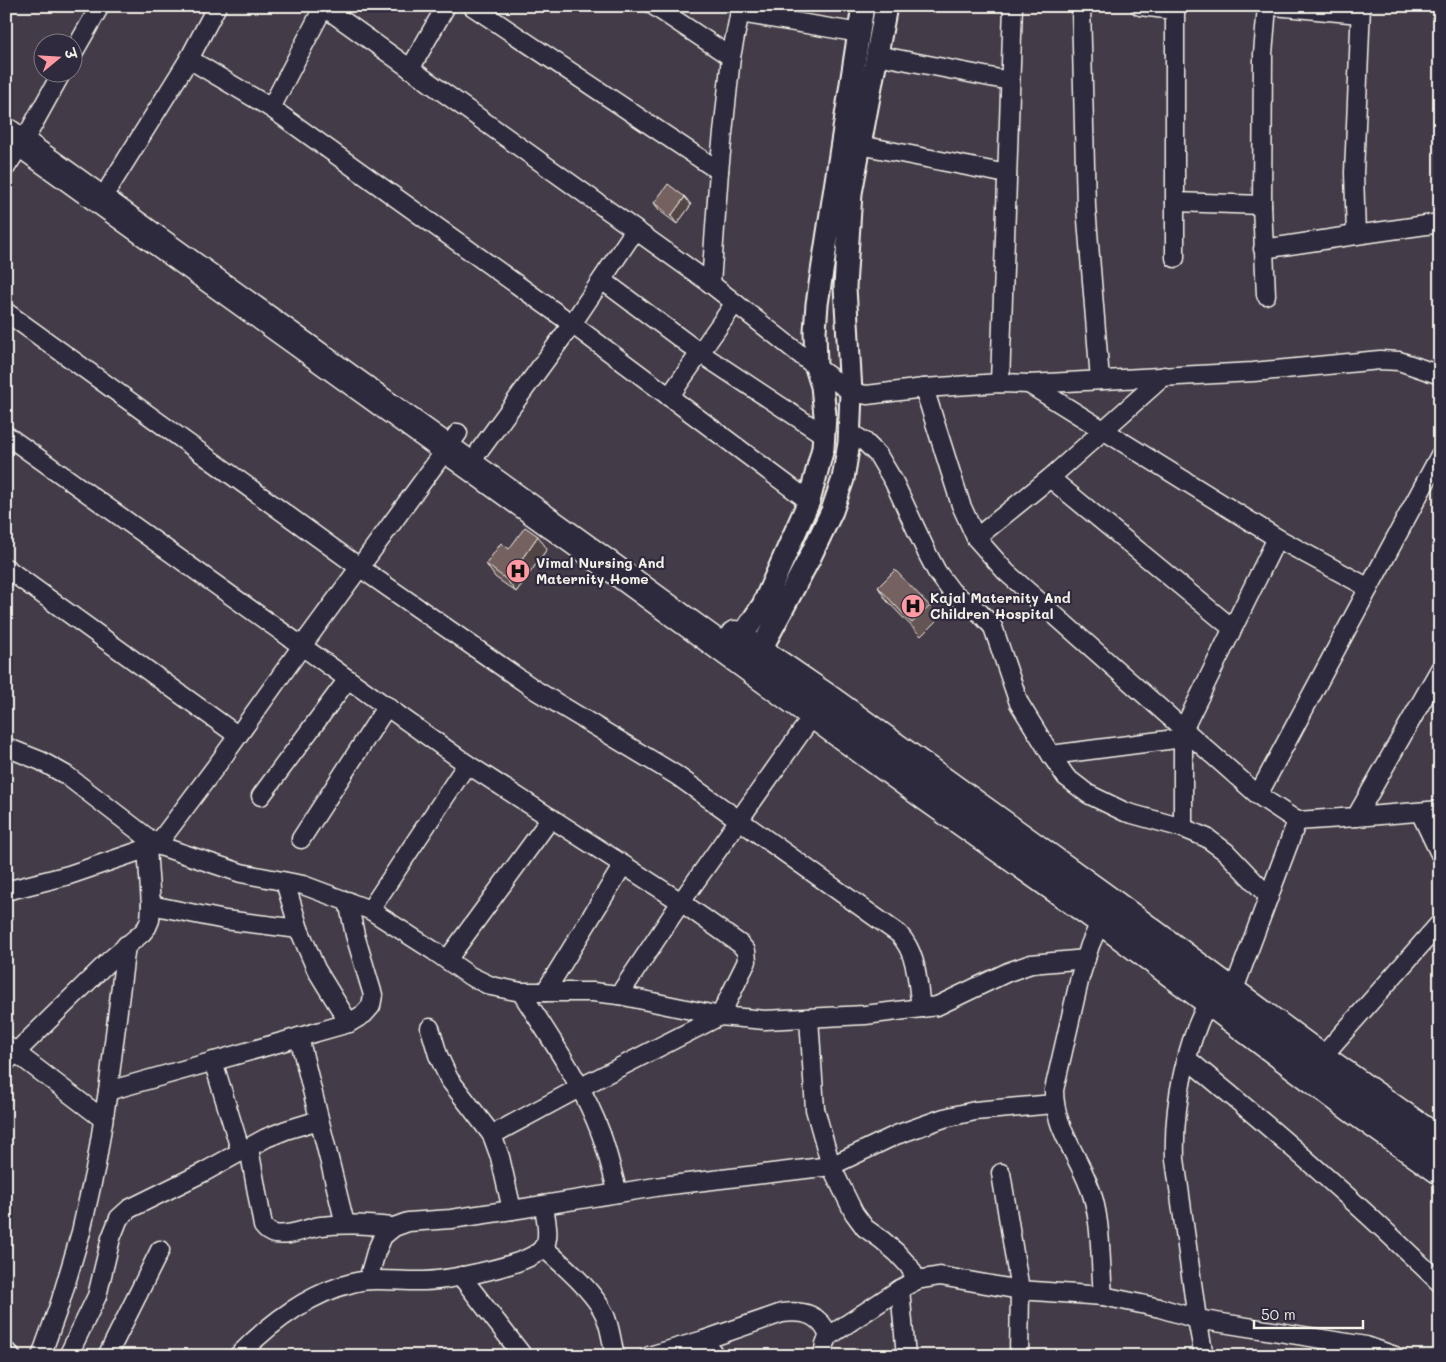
<svg xmlns="http://www.w3.org/2000/svg" width="1446" height="1362" viewBox="0 0 1446 1362" font-family="Mali,'Playpen Sans Deva',sans-serif">
  <style>
    .lines { fill: none; stroke-linecap: round; stroke-linejoin: round }
    .minor-casing { stroke: #f4f1e8; stroke-width: 21 }
    .tertiary-casing { stroke: #f4f1e8; stroke-width: 25 }
    .primary-casing { stroke: #f4f1e8; stroke-width: 31 }
    .minor { stroke: #2f2a3d; stroke-width: 18 }
    .tertiary { stroke: #2f2a3d; stroke-width: 21 }
    .primary { stroke: #2f2a3d; stroke-width: 28 }
    .wall { fill: #645453; stroke: #f4f1e8 }
    .shaded-wall { fill: #514544; stroke: #f4f1e8 }
    .building { fill: #746261; stroke: #f4f1e8 }
    .labels { text-anchor: middle; stroke-width: 4.5; stroke-linejoin: round; paint-order: stroke }
    .poi-label { font-size: 14px; font-weight: bold; fill: #f4f1e8; stroke: #2f2a3d; text-anchor: start }
  </style>
  <rect width="100%" height="100%" fill="#443b48"/>
  <filter id="ink" filterUnits="userSpaceOnUse"><feTurbulence type="fractalNoise" baseFrequency=".02" numOctaves="2"/><feDisplacementMap in="SourceGraphic" scale="10" xChannelSelector="R" yChannelSelector="G"/><feConvolveMatrix kernelMatrix="1 2 1 2 8 2 1 2 1" color-interpolation-filters="sRGB"/></filter>
  <g filter="url(#ink)">
    <g class="lines">
      <g class="minor-casing">
        <g id="minor">
          <path d="M472,6L719,171"/>
          <path d="M654,6L731,57"/>
          <path d="M1081,6L1086,207L1100,380"/>
          <path d="M1140,6L1174,10"/>
          <path d="M1175,6V258"/>
          <path d="M1274,6L1360,14"/>
          <path d="M1361,6L1354,173L1356,235L1440,223"/>
          <path d="M324,7L711,284L816,367L851,392L867,395L924,388L1000,383L1029,384L1253,372L1380,360L1399,361L1440,375"/>
          <path d="M740,13L860,33"/>
          <path d="M72,55L100,6"/>
          <path d="M877,55L1010,81"/>
          <path d="M189,59L271,108L572,324L809,501"/>
          <path d="M410,69L446,6"/>
          <path d="M271,108L324,6"/>
          <path d="M860,145L1007,174"/>
          <path d="M6,167L30,130L62,72"/>
          <path d="M110,186L189,59L217,6"/>
          <path d="M1175,202L1262,205"/>
          <path d="M1263,249L1356,235"/>
          <path d="M602,280L700,353L824,435"/>
          <path d="M711,284L719,171L731,57L741,6"/>
          <path d="M1266,295L1262,205L1263,54L1267,6"/>
          <path d="M6,312L359,567L537,691L676,775L899,934C918,955 917,981 921,1008"/>
          <path d="M1000,383L1013,6"/>
          <path d="M1029,384L1277,538L1369,588"/>
          <path d="M924,388L961,505L976,538L1006,572L1258,795"/>
          <path d="M669,397L735,303"/>
          <path d="M849,432L865,442L878,455L894,482L928,555L937,572L952,592L980,613L993,627L1019,703L1051,755L1066,777L1088,794L1125,812L1183,828L1207,838L1226,852L1269,897"/>
          <path d="M6,435L467,764L681,902L740,944L746,951L747,961L720,1016L579,1088L492,1135"/>
          <path d="M480,450L572,324L635,230"/>
          <path d="M1050,478L1232,628"/>
          <path d="M976,538L1050,478L1164,376"/>
          <path d="M6,568L237,735"/>
          <path d="M6,747L41,761L66,775L157,845L241,873L303,885L370,910L434,951L470,976L491,986L521,992H593L619,995L720,1016L765,1020L865,1015L937,1006L1008,972L1031,964L1086,959"/>
          <path d="M1051,755L1183,738"/>
          <path d="M261,796L348,679"/>
          <path d="M1420,812L1440,854"/>
          <path d="M1356,817L1440,810"/>
          <path d="M1297,821L1356,817L1440,669"/>
          <path d="M1183,828V730L1277,538"/>
          <path d="M301,839L387,706"/>
          <path d="M285,882L299,929L316,969L349,1023"/>
          <path d="M6,891L69,875L157,845L220,761L302,646L458,433"/>
          <path d="M151,905L225,920L299,929"/>
          <path d="M370,910L467,764"/>
          <path d="M447,960L551,818"/>
          <path d="M521,992C548,1035 584,1086 601,1134C608,1153 612,1173 618,1193"/>
          <path d="M545,992L623,865"/>
          <path d="M1233,992L1297,821L1258,795L1440,455"/>
          <path d="M619,995L681,902L814,714"/>
          <path d="M809,1018L815,1109L831,1166L854,1213L865,1228L882,1240L897,1253L909,1266L917,1280"/>
          <path d="M430,1028L438,1055L449,1079L492,1135L500,1157L512,1210"/>
          <path d="M299,1037L345,1224"/>
          <path d="M7,1046L103,1119"/>
          <path d="M1186,1058C1273,1129 1359,1204 1440,1283"/>
          <path d="M1321,1058L1440,923"/>
          <path d="M213,1061L241,1152"/>
          <path d="M6,1062L110,960L142,933L147,927L150,920L151,905L147,848"/>
          <path d="M108,1091L349,1023L364,1014L371,1006L373,995L355,935L348,901"/>
          <path d="M249,1148L263,1226C266,1230 269,1233 275,1234C290,1237 306,1228 321,1226C345,1223 369,1225 394,1227"/>
          <path d="M1001,1173L1020,1290L1019,1356"/>
          <path d="M543,1247C563,1265 600,1296 607,1321C611,1332 612,1344 615,1356"/>
          <path d="M461,1276L523,1356"/>
          <path d="M368,1280L376,1252L383,1236L394,1227L408,1222L451,1219L512,1210L662,1186L831,1166L896,1135L944,1118L975,1111L1054,1104"/>
          <path d="M900,1289L906,1356"/>
          <path d="M1103,1296C1100,1263 1102,1216 1089,1186C1076,1152 1054,1127 1054,1090L1080,977L1090,945L1105,911"/>
          <path d="M704,1340L715,1356"/>
          <path d="M41,1356L60,1303L81,1232L96,1165L108,1091L126,945"/>
          <path d="M68,1356L97,1296L111,1238L119,1218L129,1209L204,1172L266,1138L286,1130L319,1120"/>
          <path d="M107,1356L160,1250"/>
          <path d="M238,1356C269,1324 308,1294 352,1283C375,1277 401,1282 424,1281C448,1280 529,1266 544,1247C551,1236 545,1217 544,1205"/>
          <path d="M649,1356L704,1340L782,1313C805,1310 820,1315 829,1336"/>
          <path d="M823,1356L825,1344L829,1336L900,1289L917,1280L940,1276L1020,1290L1103,1296L1160,1308L1197,1319L1366,1346L1395,1356"/>
          <path d="M1204,1356L1197,1319L1175,1159C1173,1103 1186,1041 1213,992"/>
        </g>
      </g>
      <g class="tertiary-casing">
        <g id="tertiary">
          <path d="M732,651L763,605L809,501L823,448L825,415L822,386L816,367L815,331L817,304L863,6"/>
          <path d="M750,664L760,651L809,559L832,511L843,479L849,443L851,392L845,287L851,193L886,6"/>
          <path d="M6,1354L9,1356"/>
        </g>
      </g>
      <g class="primary-casing">
        <g id="primary">
          <path d="M6,132L614,569L927,797L1101,920L1352,1108L1440,1170"/>
          <path d="M735,635L827,698L1109,901L1321,1058L1440,1142"/>
        </g>
      </g>
      <use href="#minor" class="minor"/>
      <use href="#tertiary" class="tertiary"/>
      <use href="#primary" class="primary"/>
    </g>
    <g class="wall">
      <path d="M685,197L691,205L677,224L660,211L654,203Z"/>
      <path d="M509,549H547L516,592L495,577L486,564Z"/>
      <path d="M878,587L930,606L938,619L921,636L886,600Z"/>
    </g>
    <g class="shaded-wall">
      <path d="M685,197L691,205L677,224L671,216Z"/>
      <path d="M538,536L547,549L516,592L507,580Z"/>
    </g>
    <g class="building">
      <path d="M668,184L685,197L671,216L654,203Z"/>
      <path d="M525,527L538,536L507,580L486,564L501,543L509,549Z"/>
      <path d="M895,570L930,606L912,623L878,587Z"/>
    </g>
  </g>
  <defs>
    <g id="hospital-disc" transform="scale(1.25)"><circle r="9.5" fill="#ff9aa2" stroke="#2f2a3d"/><path d="M-5-5h3v3.5h4V-5h3V5h-3V1.5h-4V5h-3Z" fill="#111"/></g>
  </defs>
  <g fill-rule="evenodd">
    <use href="#hospital-disc" x="518" y="571"/>
    <use href="#hospital-disc" x="913" y="606"/>
  </g>
  <g class="labels">
    <g class="poi-label">
      <text x="536" y="568">Vimal Nursing And<tspan x="536" dy="16">Maternity Home</tspan></text>
      <text x="930" y="603">Kajal Maternity And<tspan x="930" dy="16">Children Hospital</tspan></text>
    </g>
  </g>
  <rect width="1446" height="1362" fill="none" stroke="#2f2a3d" stroke-width="25"/>
  <rect x="12" y="12" width="1421" height="1337" fill="none" stroke="#f4f1e8" stroke-width="2" filter="url(#ink)"/>
  <g transform="translate(58 58) rotate(72)"><circle r="24" fill="#2f2a3d" stroke="#7e7a81"/>
  <path d="M0-4L9 19L0 12L-9 19Z" fill="#ff9aa2"/>
  <text y="-8" font-size="14" font-weight="bold" text-anchor="middle" fill="#f4f1e8">उ</text>
  </g>
  <path d="M1254 1320v8h109v-8" fill="none" stroke="#f4f1e8" stroke-width="2.5"/>
  <text x="1261" y="1320" font-size="15" fill="#f4f1e8" stroke="#2f2a3d" stroke-width="4" paint-order="stroke">50 m</text>
</svg>
